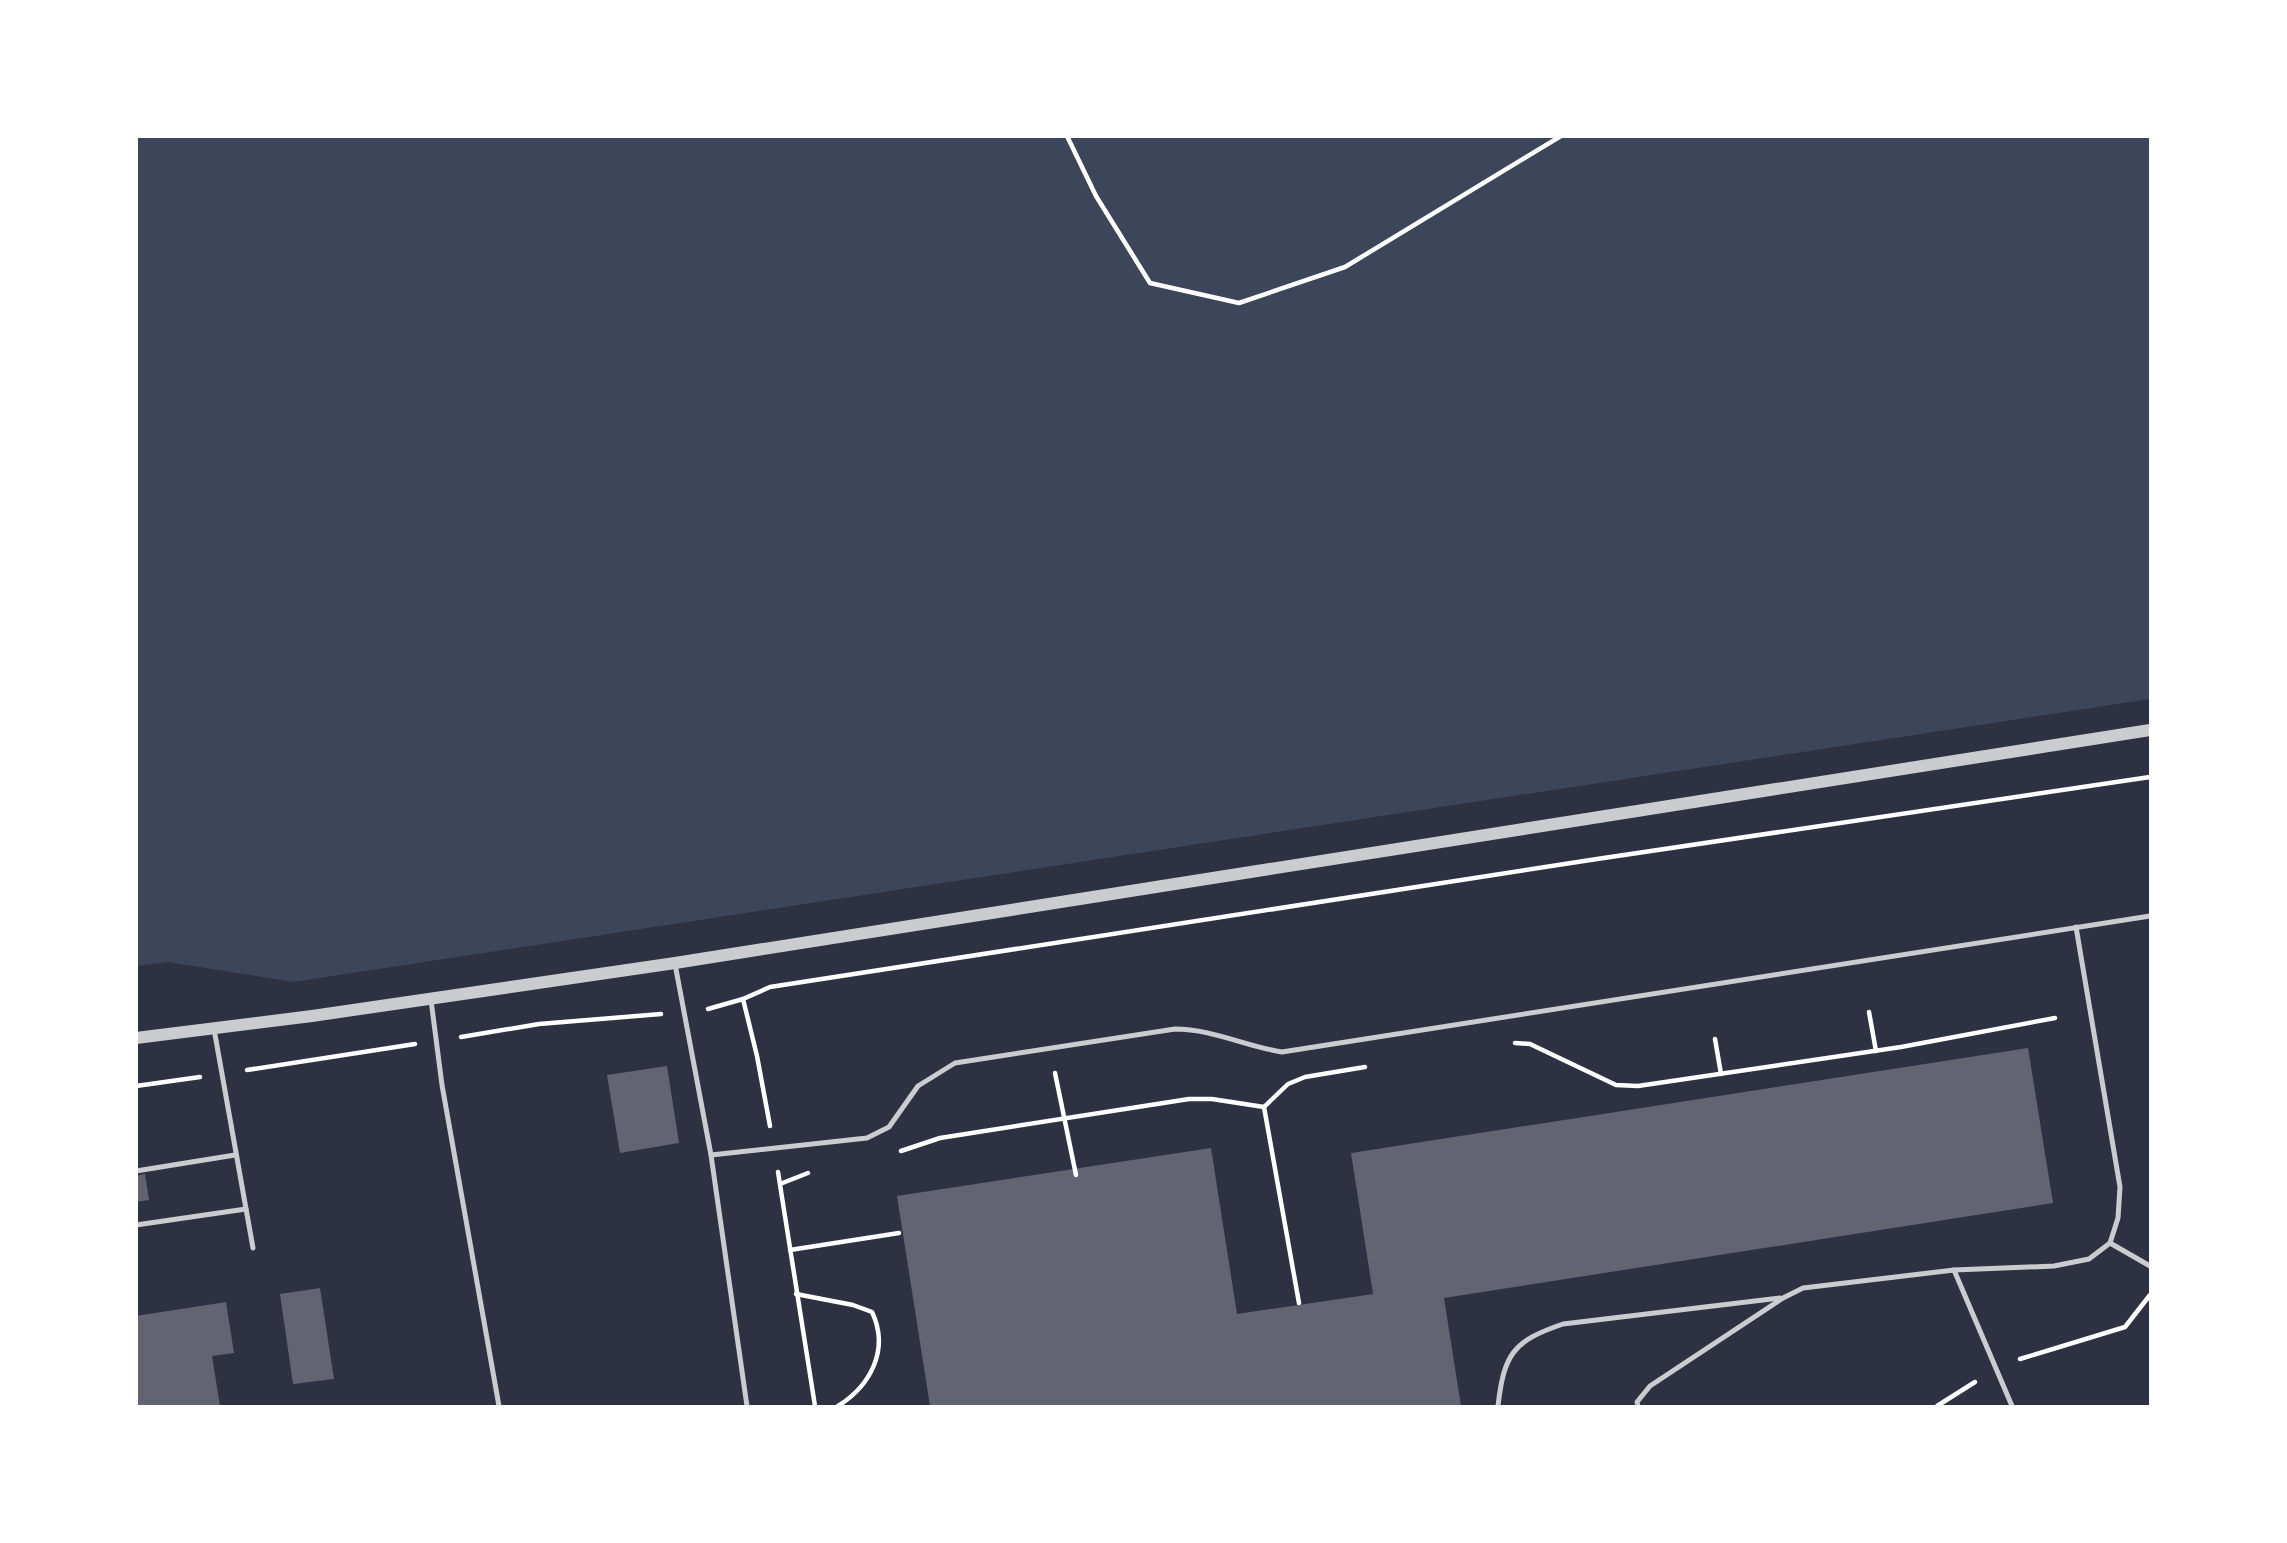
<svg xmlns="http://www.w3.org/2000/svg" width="2287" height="1543" viewBox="0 0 2287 1543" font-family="'Titillium Web',sans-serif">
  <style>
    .green { fill: #3c4559 }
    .building { fill: #626471 }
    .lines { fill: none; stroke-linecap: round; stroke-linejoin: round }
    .path { stroke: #fff; stroke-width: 4.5 }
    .service { stroke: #caccd0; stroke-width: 5 }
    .tertiary { stroke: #caccd0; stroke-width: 12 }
  </style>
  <rect width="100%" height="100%" fill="#2d3142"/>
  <path class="green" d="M137,137H2150V699L293,982L168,962L137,966Z"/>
  <g class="building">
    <path d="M2028,1048L2053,1203L1444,1298L1461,1406H930L897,1196L1211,1148L1237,1314L1373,1294L1351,1153Z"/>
    <path d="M667,1066L679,1143L620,1153L607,1075Z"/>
    <path d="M145,1174L149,1200L136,1202V1176Z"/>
    <path d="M320,1288L334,1379L293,1384L280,1294Z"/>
    <path d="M226,1302L234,1353L212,1356L220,1406H136V1316Z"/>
  </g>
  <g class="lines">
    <g class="path">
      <path d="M1067,136L1096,196L1150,283L1239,303L1345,267L1561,136"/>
      <path d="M743,999L770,987L1597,859L2150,777"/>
      <path d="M708,1009L743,999L757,1056L770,1126"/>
      <path d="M1869,1012L1876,1051"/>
      <path d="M461,1037L539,1024L661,1014"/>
      <path d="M1715,1039L1721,1074"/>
      <path d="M1515,1043L1530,1044L1616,1085L1638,1086L1901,1047L2055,1018"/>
      <path d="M247,1070L415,1044"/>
      <path d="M1055,1073L1076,1175"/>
      <path d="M136,1086L200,1077"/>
      <path d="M1264,1107L1299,1303"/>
      <path d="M901,1151L940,1138L1189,1099H1212L1264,1107L1288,1084L1305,1077L1365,1067"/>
      <path d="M778,1172L815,1406"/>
      <path d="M780,1184L808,1173"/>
      <path d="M790,1250L899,1233"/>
      <path d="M796,1294L853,1305L872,1312C890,1350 870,1386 838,1406"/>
      <path d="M2020,1359L2125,1327L2150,1295"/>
      <path d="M1937,1406L1975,1382"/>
    </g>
    <g class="service">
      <path d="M675,964L711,1155L747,1406"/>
      <path d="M431,1000L442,1085L499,1406"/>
      <path d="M214,1029L253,1248"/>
      <path d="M711,1155L867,1138L889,1127L918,1086L955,1063L1175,1029C1212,1029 1245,1046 1282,1052L2150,916"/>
      <path d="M136,1171L235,1155"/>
      <path d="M136,1225L246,1209"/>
      <path d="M2110,1243L2150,1266"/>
      <path d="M1954,1270L2012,1406"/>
      <path d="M1498,1406C1504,1354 1513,1341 1563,1324L1780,1298"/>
      <path d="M1638,1406L1637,1402L1650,1386L1783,1298L1803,1288L1954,1270L2054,1266L2089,1259L2110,1243L2118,1218L2120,1187L2076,927"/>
    </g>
    <path class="tertiary" d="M136,1038L312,1016L675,963L2150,730"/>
  </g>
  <rect width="2287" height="1543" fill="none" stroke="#ffffff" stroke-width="276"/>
</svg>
